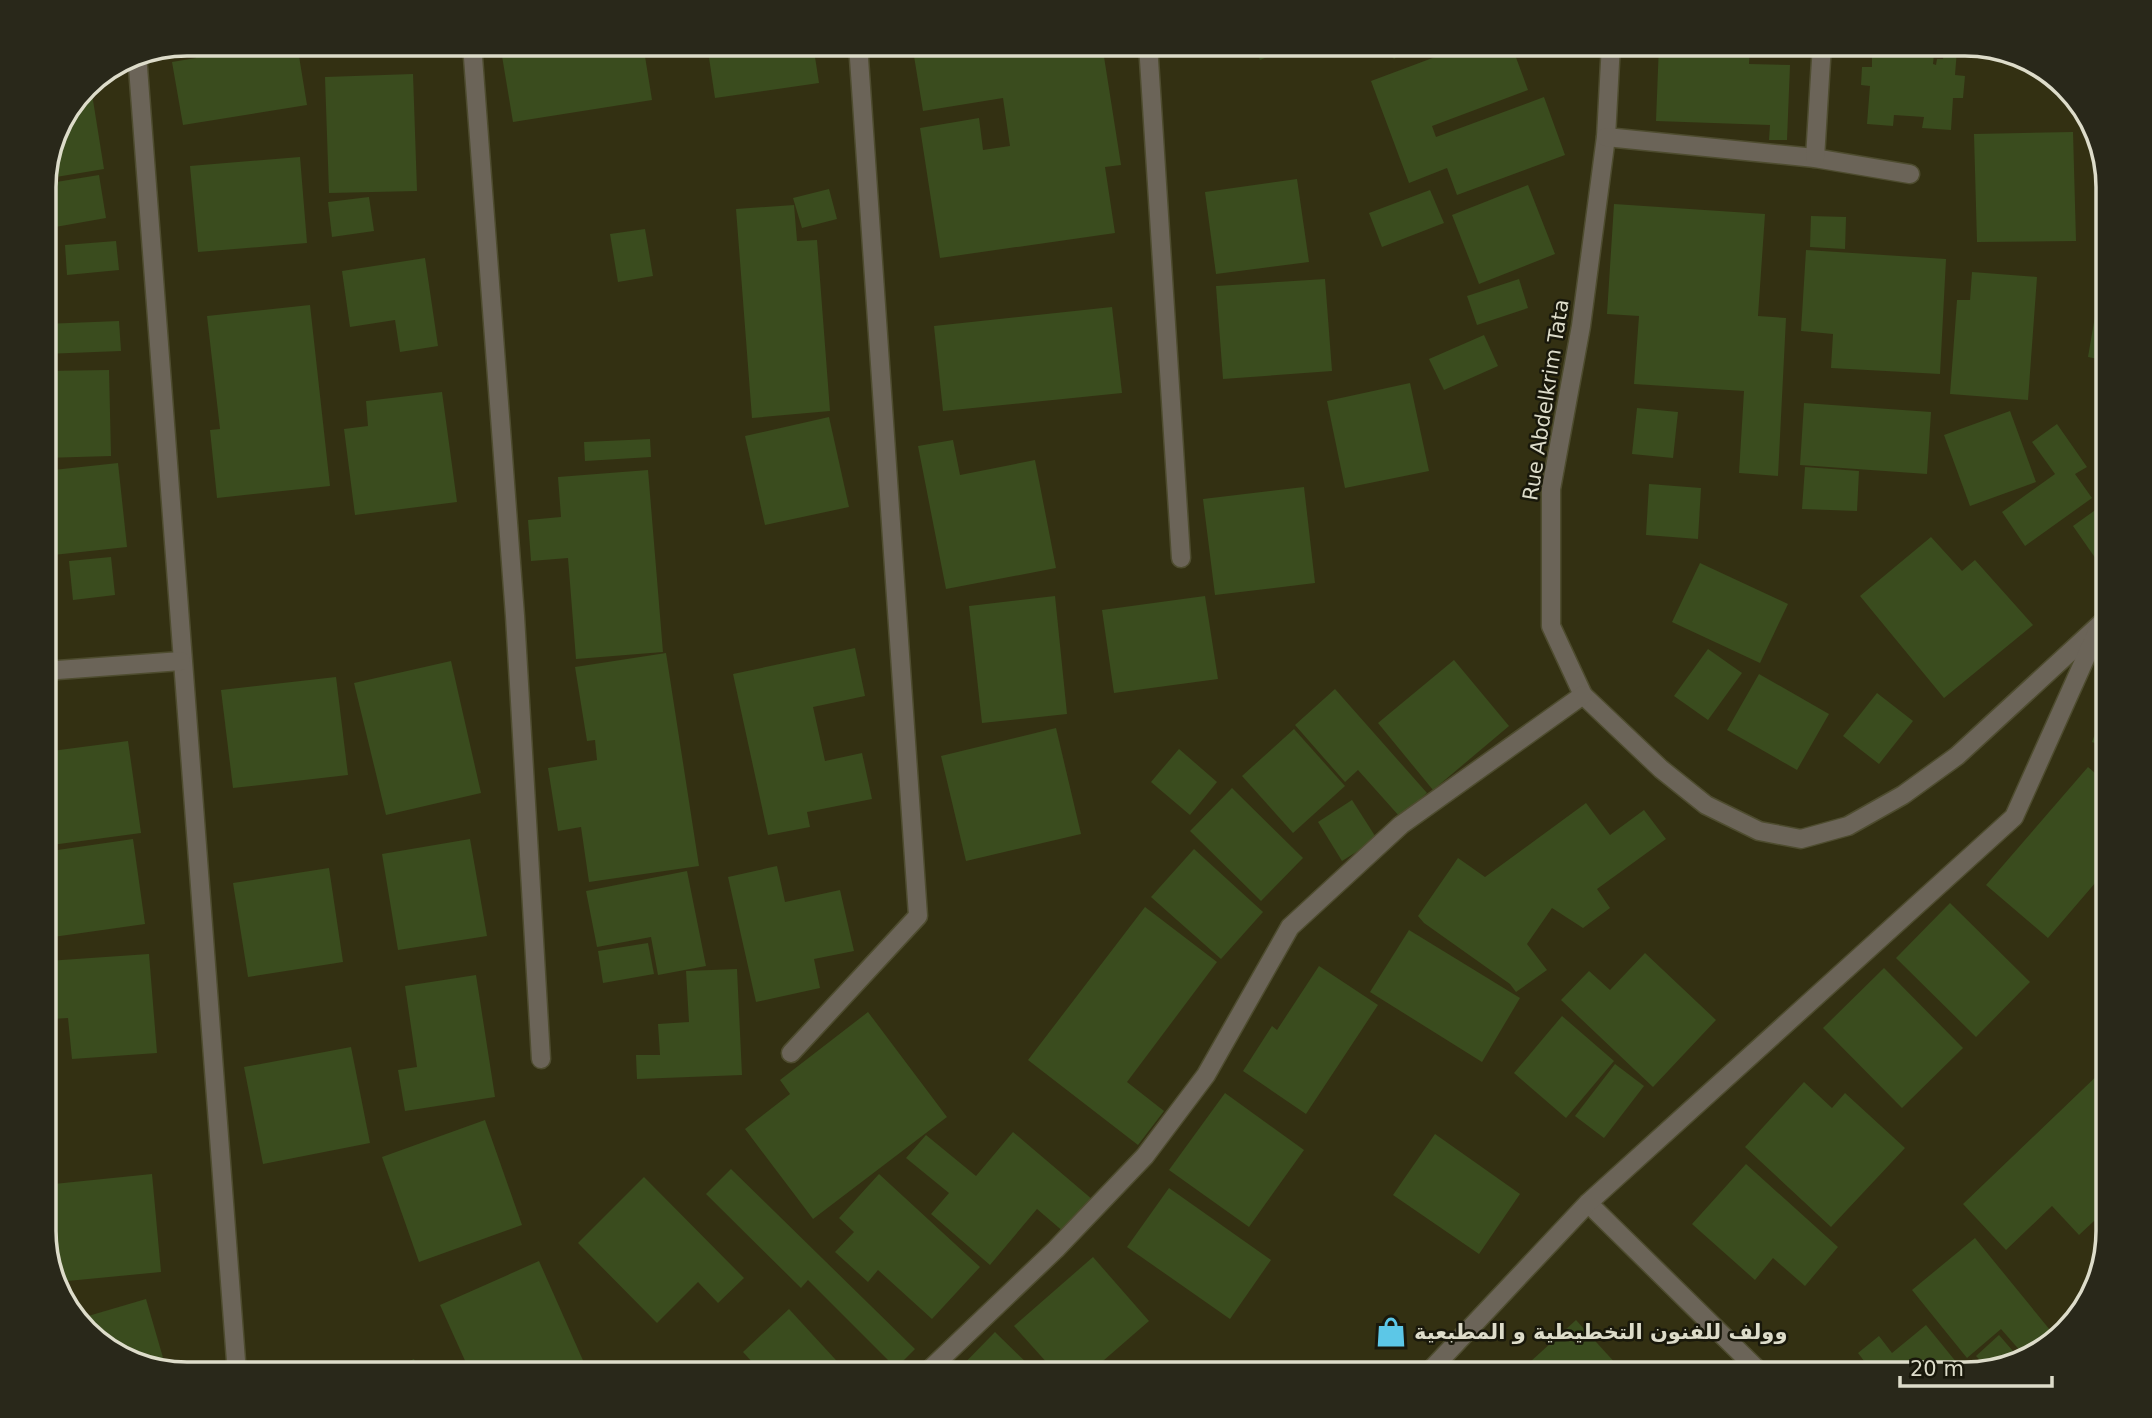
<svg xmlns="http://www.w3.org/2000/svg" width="2152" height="1418" viewBox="0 0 2152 1418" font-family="'DejaVu Sans',Vazirmatn,sans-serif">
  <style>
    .building { fill: #3a4c1e }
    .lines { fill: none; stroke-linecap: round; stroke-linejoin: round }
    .minor-casing { stroke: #4e4c2f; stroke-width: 21 }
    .minor { stroke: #6b6458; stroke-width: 18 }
    .labels { text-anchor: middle; stroke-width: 5; stroke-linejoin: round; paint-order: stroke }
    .street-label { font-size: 21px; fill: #dddcca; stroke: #19180b }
    .poi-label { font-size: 21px; font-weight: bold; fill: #dddcca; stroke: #19180b; text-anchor: start }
    .rim { fill: none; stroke: #dddcca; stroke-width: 3.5 }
  </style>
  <rect width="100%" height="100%" fill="#333012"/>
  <g class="building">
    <path d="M194,44H297L307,105L183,125L172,62L196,58Z"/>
    <path d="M500,44H643L652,100L513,122Z"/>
    <path d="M707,44H813L819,83L715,98Z"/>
    <path d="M912,44H1102L1121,165L1105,167L1115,233L940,258L920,128L979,118L983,150L1010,146L1003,98L923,111Z"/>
    <path d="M1253,44H1299L1260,60Z"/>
    <path d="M1382,44H1414L1394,59Z"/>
    <path d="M1470,44H1511L1528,90L1432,126L1436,137L1544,97L1565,155L1457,195L1447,168L1409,183L1371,81Z"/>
    <path d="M1659,44H1750L1749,64L1790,65L1787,140H1769L1770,125L1656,121Z"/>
    <rect x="1772" y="44" width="22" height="13"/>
    <path d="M1904,44H1935L1933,64L1936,65L1937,59H1943L1944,49L1957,50L1955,75L1965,76L1963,98H1953L1951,130L1922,128L1924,117L1894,115L1893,126L1867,124L1870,86L1861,85L1862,67H1872V49L1903,51Z"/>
    <path d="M413,74L417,191L329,193L325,77Z"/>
    <path d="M92,94L104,169L44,179L55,132L78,97Z"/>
    <path d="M2073,132L2076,241L1977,242L1974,134Z"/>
    <path d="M300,157L307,243L198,252L190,166Z"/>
    <path d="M99,175L106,218L44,229V184Z"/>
    <path d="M1297,179L1309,262L1216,274L1205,192Z"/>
    <path d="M1528,185L1555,254L1479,284L1452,215Z"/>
    <path d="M829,189L837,219L802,228L793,198Z"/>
    <path d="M1430,190L1444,223L1382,247L1369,213Z"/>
    <path d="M369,197L374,231L332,237L328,202Z"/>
    <path d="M1614,204L1765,214L1758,316L1786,318L1778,476L1739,473L1744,391L1634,384L1639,316L1607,314Z"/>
    <path d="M794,205L797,241L817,240L830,411L752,418L736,209Z"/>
    <path d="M1811,216L1846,217L1845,249L1810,247Z"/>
    <path d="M645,229L653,276L618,282L610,234Z"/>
    <path d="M116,241L119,270L67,275L65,245Z"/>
    <path d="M1806,250L1946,259L1940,374L1831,368L1833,334L1801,331Z"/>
    <path d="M425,258L438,346L400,352L395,320L350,327L342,271Z"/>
    <path d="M1972,272L2037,277L2028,400L1950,394L1957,300H1970Z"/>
    <path d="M1325,279L1332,371L1223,379L1216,286Z"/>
    <path d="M1519,279L1528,308L1477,325L1467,296Z"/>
    <path d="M2101,281L2108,282V361L2088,357Z"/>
    <path d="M310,305L330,486L217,498L210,430L220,429L207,316Z"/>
    <path d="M1112,307L1122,393L943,411L934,326Z"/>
    <path d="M119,321L121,351L44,354V324Z"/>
    <path d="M1484,335L1498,366L1444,390L1429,359Z"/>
    <path d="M109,370L111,456L44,458V371Z"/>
    <path d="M1410,383L1429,471L1345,488L1327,401Z"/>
    <path d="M442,392L457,502L355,515L344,429L368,426L366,401Z"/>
    <path d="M1804,403L1931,412L1927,474L1800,465Z"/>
    <path d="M1637,408L1678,412L1673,458L1632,454Z"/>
    <path d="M2010,411L2036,482L1970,506L1944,435Z"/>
    <path d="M829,417L849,507L765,525L745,436Z"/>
    <path d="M2057,424L2087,467L2075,474L2092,498L2025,546L2002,512L2055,474L2032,442Z"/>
    <path d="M650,439L651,457L585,461L584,442Z"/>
    <path d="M953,440L960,475L1035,460L1056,568L946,589L918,446Z"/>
    <path d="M118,463L127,547L44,556V471Z"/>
    <path d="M1805,467L1859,471L1857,511L1802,509Z"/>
    <path d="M648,470L663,652L576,659L568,558L531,561L528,520L561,517L558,477Z"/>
    <path d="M1649,484L1701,488L1698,539L1646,535Z"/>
    <path d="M1304,487L1315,583L1215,595L1203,499Z"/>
    <path d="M2108,501V551L2096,559L2073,526Z"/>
    <path d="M1931,537L1962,571L1975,560L2033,625L1944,698L1860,596Z"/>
    <path d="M111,557L115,595L73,600L69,561Z"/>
    <path d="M1700,563L1788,604L1760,663L1672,622Z"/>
    <path d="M1055,596L1067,714L982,723L969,606Z"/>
    <path d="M1205,596L1218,679L1114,693L1102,610Z"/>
    <path d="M855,648L865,696L813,707L825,761L862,753L872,799L807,812L810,827L768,835L733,674Z"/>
    <path d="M1708,649L1742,673L1708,720L1674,696Z"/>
    <path d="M666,653L699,866L589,882L581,827L558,831L548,768L597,760L595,740L587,741L575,667Z"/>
    <path d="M1454,660L1509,726L1433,790L1378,723Z"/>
    <path d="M451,661L481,793L386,815L354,683Z"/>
    <path d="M1759,674L1829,714L1797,770L1727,730Z"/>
    <path d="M336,677L348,775L233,788L221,690Z"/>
    <path d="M1335,689L1427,793L1400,817L1358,770L1345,782L1295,725Z"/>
    <path d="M1877,693L1913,721L1879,764L1843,736Z"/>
    <path d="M2108,699V748L2092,742Z"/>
    <path d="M1056,728L1081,834L966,861L941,756Z"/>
    <path d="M1294,729L1345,786L1293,833L1242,776Z"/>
    <path d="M128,741L141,833L44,846V752Z"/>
    <path d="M1179,749L1217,782L1190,815L1151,782Z"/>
    <path d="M2088,767L2108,784L2106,819L2108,821V868L2048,938L1986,885Z"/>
    <path d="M1232,788L1303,858L1261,901L1190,831Z"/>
    <path d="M1352,800L1377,839L1342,861L1318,822Z"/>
    <path d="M1586,803L1610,835L1644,810L1666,839L1597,889L1610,908L1583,928L1552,908L1527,944L1547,970L1516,992L1510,984L1424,923L1418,916L1458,858L1485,877Z"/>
    <path d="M133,839L145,924L53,937L44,878V852Z"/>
    <path d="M470,839L487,936L398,950L382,854Z"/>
    <path d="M1194,849L1263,912L1221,959L1151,897Z"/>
    <path d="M777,866L785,902L840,890L854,951L814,959L820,988L756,1002L728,877Z"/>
    <path d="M329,868L343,962L248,977L233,883Z"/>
    <path d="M687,871L706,966L658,975L651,937L597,947L586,891Z"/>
    <path d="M1950,903L2030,982L1976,1037L1896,958Z"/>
    <path d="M1145,907L1217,962L1127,1082L1164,1111L1138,1145L1028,1060Z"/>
    <path d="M1409,930L1520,998L1482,1062L1370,992Z"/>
    <path d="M648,943L654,974L603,983L598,951Z"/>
    <path d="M1645,953L1716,1020L1653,1087L1561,1000L1589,971L1610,990Z"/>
    <path d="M149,954L157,1053L72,1059L68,1018L52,1019L47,961Z"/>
    <path d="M1319,966L1378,1005L1306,1114L1243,1071L1272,1026L1277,1030Z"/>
    <path d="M1884,968L1963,1048L1902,1108L1823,1028Z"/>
    <path d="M737,969L742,1075L637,1079L636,1055H660L658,1024L689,1022L686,971Z"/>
    <path d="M476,975L495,1097L405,1111L398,1070L417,1067L405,986Z"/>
    <path d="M868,1012L947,1117L813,1219L745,1129L790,1094L780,1080Z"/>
    <path d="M1562,1016L1614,1061L1566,1118L1514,1073Z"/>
    <path d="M351,1047L370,1143L263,1164L244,1067Z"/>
    <path d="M1615,1064L1644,1086L1604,1138L1575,1116Z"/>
    <path d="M2105,1068L2108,1072V1208L2079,1235L2052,1206L2006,1250L1963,1204Z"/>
    <path d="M1804,1082L1832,1108L1845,1093L1905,1148L1831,1227L1745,1147Z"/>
    <path d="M1225,1093L1304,1150L1249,1227L1169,1170Z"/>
    <path d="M485,1120L522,1225L419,1262L382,1157Z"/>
    <path d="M1013,1132L1093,1200L1065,1233L1037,1209L990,1265L931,1214L949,1193L906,1158L926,1135L976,1176Z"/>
    <path d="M1435,1134L1520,1194L1479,1254L1393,1195Z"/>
    <path d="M1746,1164L1838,1247L1805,1286L1773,1258L1755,1280L1692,1224Z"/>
    <path d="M731,1169L915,1349L896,1368L808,1280L801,1288L706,1194Z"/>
    <path d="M152,1174L161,1272L57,1282L44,1240V1185Z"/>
    <path d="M879,1174L980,1267L932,1319L878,1270L868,1282L835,1252L854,1232L839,1218Z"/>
    <path d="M644,1177L744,1278L718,1303L698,1282L657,1323L578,1243Z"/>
    <path d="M1169,1188L1271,1260L1230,1319L1127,1247Z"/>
    <path d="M1975,1238L2050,1330L2022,1353L2001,1329L1967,1358L1912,1290Z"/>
    <path d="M1093,1257L1149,1321L1088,1374H1057L1014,1326Z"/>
    <path d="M539,1261L589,1374H471L440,1305Z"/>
    <path d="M146,1299L166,1368L108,1350L78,1319Z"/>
    <path d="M789,1309L846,1371L843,1374H763L743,1352Z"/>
    <path d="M1576,1320L1618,1366L1609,1374H1517Z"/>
    <path d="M1926,1325L1966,1374H1874L1858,1353L1879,1336L1892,1353Z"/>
    <path d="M995,1332L1038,1374H954Z"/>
    <path d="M1999,1335L2019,1358L1988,1368L1976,1356Z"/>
    <path d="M414,1359L421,1374H380Z"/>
  </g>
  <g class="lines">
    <g class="minor-casing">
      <g id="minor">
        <path d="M472,44L515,616L541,1059"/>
        <path d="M1148,44L1181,558"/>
        <path d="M1611,44L1606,137L1581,326L1551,489V626L1583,695L1661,769L1706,805L1759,831L1801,839L1848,826L1903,795L1957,756L2108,617"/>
        <path d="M137,54L237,1374"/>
        <path d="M1606,137L1815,158L1910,174"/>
        <path d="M1815,158L1822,44"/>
        <path d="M44,671L181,661"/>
        <path d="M791,1053L918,916L858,44"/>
        <path d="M1588,1203L1762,1374"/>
        <path d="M925,1374L1056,1249L1145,1156L1206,1075L1290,927L1401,825L1583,695"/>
        <path d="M1427,1374L1588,1203L2014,817L2098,630"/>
      </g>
    </g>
    <use href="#minor" class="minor"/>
  </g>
  <defs>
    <g id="shop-bare" transform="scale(2.415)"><path d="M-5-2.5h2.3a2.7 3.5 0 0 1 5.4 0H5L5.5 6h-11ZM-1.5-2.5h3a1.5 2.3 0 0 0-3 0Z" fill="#5cc7e7" stroke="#19180b" stroke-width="2.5" paint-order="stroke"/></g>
  </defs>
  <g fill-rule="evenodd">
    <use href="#shop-bare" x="1391" y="1332"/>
  </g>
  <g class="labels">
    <g class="street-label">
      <text transform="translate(1546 400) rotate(-81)" y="7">Rue Abdelkrim Tata</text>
    </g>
    <g class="poi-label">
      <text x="1414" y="1339">وولف للفنون التخطيطية و المطبعية</text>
    </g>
  </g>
  <path d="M0 0H2152V1418H0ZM187 56H1965A131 131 0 0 1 2096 187V1231A131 131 0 0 1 1965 1362H187A131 131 0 0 1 56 1231V187A131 131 0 0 1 187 56Z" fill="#29281a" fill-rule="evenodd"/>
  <path class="rim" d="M187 56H1965A131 131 0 0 1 2096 187V1231A131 131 0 0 1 1965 1362H187A131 131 0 0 1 56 1231V187A131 131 0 0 1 187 56Z"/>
  <path d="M1900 1376v10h152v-10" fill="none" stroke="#dddcca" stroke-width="3.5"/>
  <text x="1910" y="1376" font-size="21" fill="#dddcca" stroke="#19180b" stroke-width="5" paint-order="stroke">20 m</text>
</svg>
